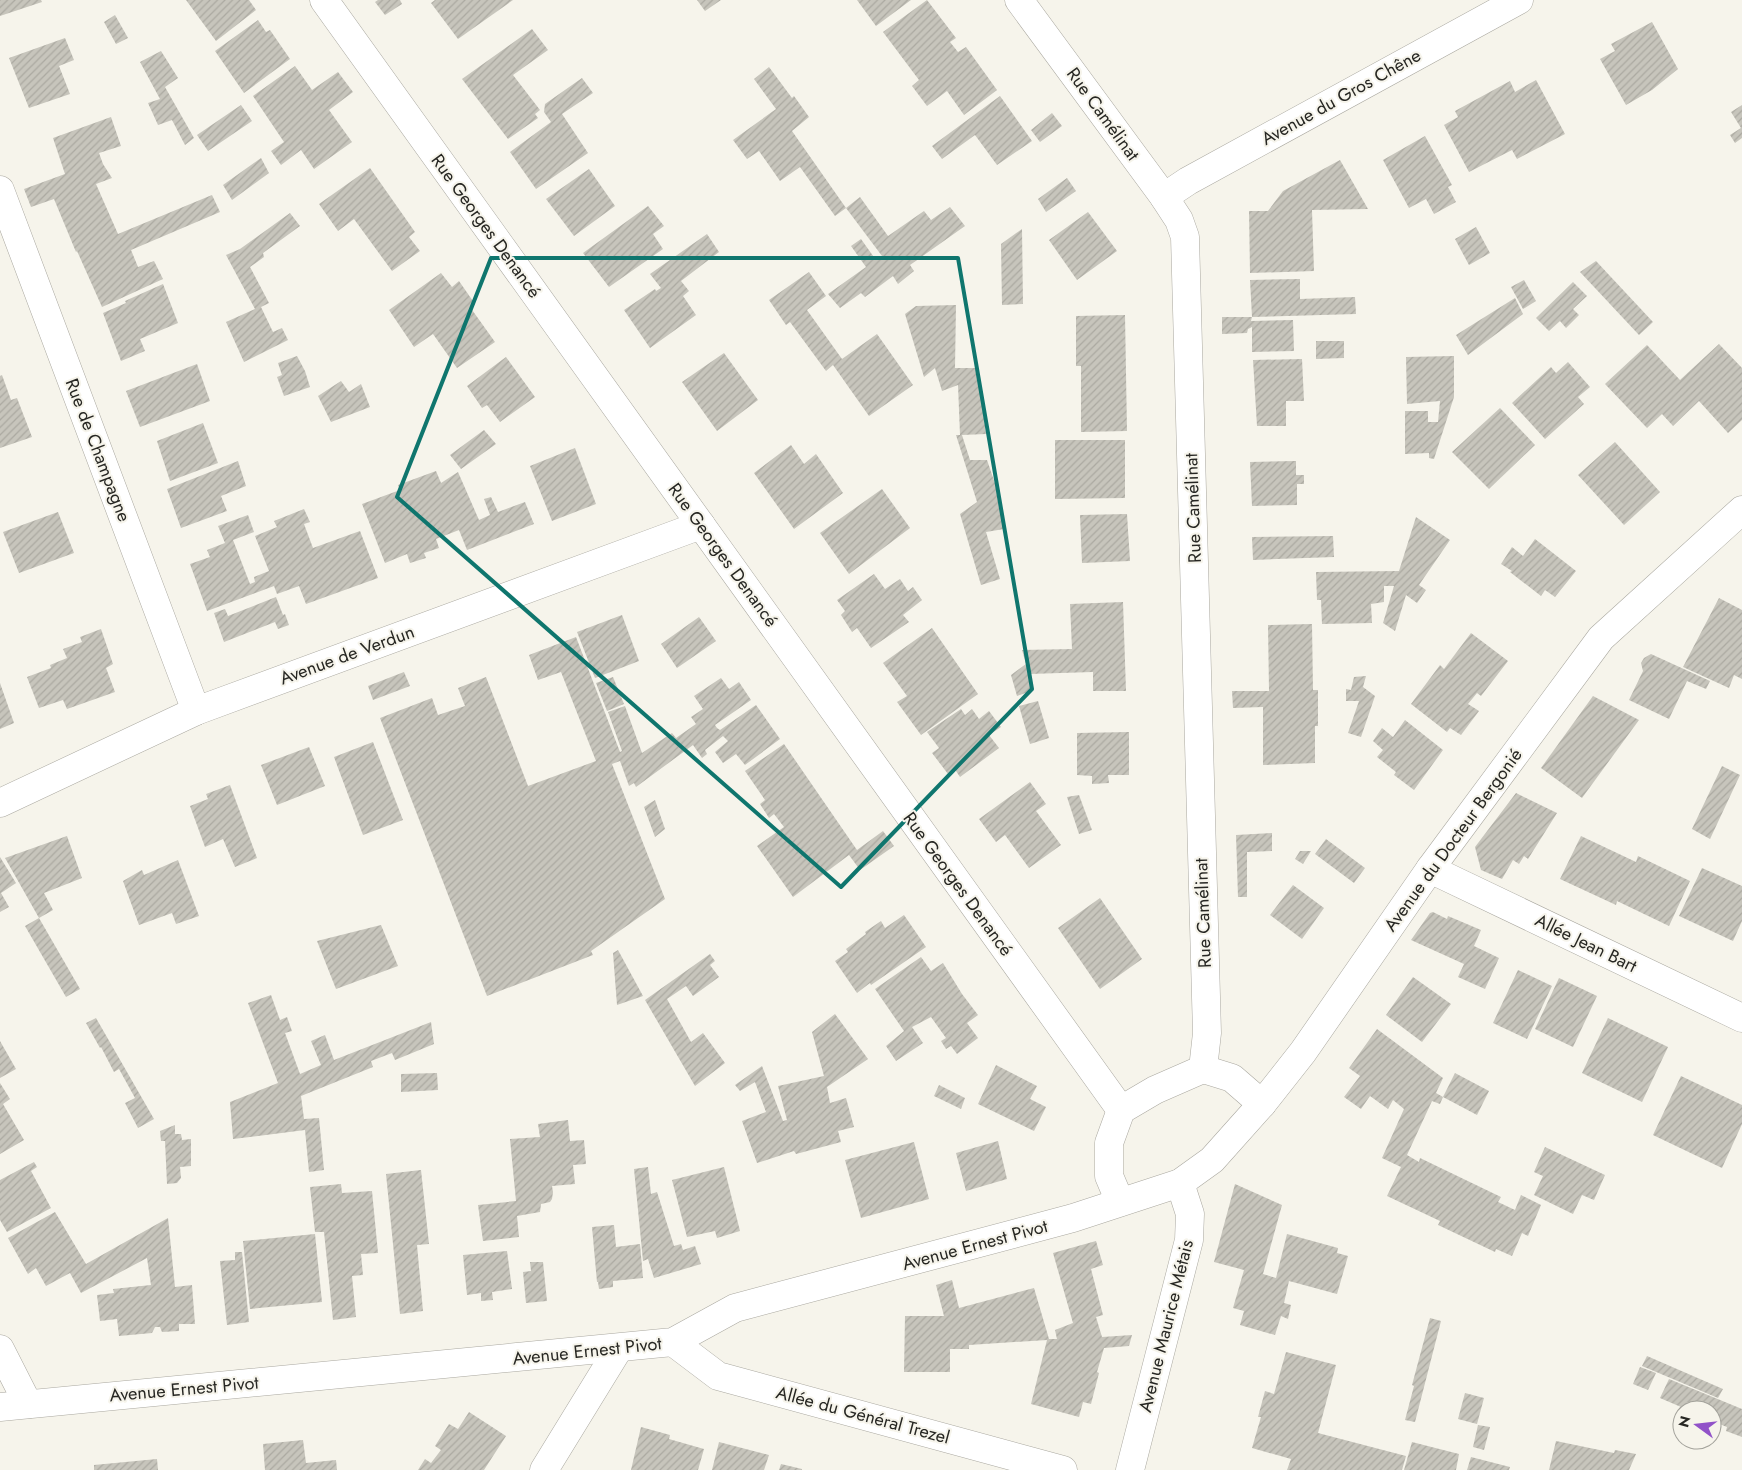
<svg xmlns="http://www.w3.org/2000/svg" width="1742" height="1470" viewBox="0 0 1742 1470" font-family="Jost,sans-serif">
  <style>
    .building { fill: url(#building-hatch) }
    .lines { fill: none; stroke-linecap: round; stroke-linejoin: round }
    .minor-casing { stroke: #aaa8a0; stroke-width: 29 }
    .minor { stroke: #fff; stroke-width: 28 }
    .marked { fill: none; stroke: #0f766e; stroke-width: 4; stroke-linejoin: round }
    .labels { text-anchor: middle; stroke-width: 4; stroke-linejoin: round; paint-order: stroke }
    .street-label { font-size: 18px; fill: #272723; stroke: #f6f4eb }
  </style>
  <defs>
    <pattern id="building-hatch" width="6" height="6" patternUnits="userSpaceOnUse" patternTransform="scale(1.25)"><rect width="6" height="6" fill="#c7c5bc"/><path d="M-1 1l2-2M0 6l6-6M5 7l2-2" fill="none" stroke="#aba9a1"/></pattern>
  </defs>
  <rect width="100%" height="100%" fill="#f6f4eb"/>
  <g class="building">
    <path d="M0,0H41L42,2L0,16Z"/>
    <path d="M186,0H249L256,10L216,41Z"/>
    <path d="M378,0H400L402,4L385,15L375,2Z"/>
    <path d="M435,0H513L458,39L431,3Z"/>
    <path d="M697,0H721L705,11Z"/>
    <path d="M857,0H911L876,26Z"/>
    <path d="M927,0L956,38L950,42L958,52L966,47L997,90L964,115L947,91L927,106L912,86L919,80L883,32Z"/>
    <path d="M115,15L128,38L116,44L104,22Z"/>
    <path d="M258,20L266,32L270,30L290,59L244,93L215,51Z"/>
    <path d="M1652,22L1678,69L1652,90L1626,105L1600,59L1615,51L1611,44Z"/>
    <path d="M532,29L548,50L513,75L540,110L535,114L538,118L508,139L462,79Z"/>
    <path d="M65,38L74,60L59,66L70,94L29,108L9,58Z"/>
    <path d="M161,51L178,78L165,87L194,138L185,145L172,120L158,125L148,103L160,99L140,62Z"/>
    <path d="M295,66L312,90L338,72L353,92L329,110L352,142L314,169L301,150L281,165L271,151L284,142L253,96Z"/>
    <path d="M769,67L792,98L794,96L809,117L792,131L846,208L835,216L800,167L780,181L759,151L747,159L733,140L776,109L754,79Z"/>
    <path d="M582,78L593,93L562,114L588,153L536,189L510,152L551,122L544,112L545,104Z"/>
    <path d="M1536,80L1565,134L1517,159L1512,150L1469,172L1444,125L1458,117L1455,111L1510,81L1515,92Z"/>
    <path d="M1000,96L1032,141L997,165L975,135L942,159L932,146Z"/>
    <path d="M241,105L252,121L208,151L197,135Z"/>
    <path d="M1742,105V138L1735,143L1730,135L1741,128L1731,112Z"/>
    <path d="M1052,113L1062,126L1040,142L1031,130Z"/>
    <path d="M111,117L121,146L99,153L103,164L112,178L96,184L118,234L212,195L220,212L131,250L138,267L154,261L163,279L102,307L77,251L76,252L54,199L31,207L24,189L65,174L53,138Z"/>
    <path d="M1425,136L1452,185L1448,187L1456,202L1434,214L1426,199L1409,208L1383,160Z"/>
    <path d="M261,158L269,173L232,200L223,185Z"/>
    <path d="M1340,160L1368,209L1312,210L1314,271L1250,273L1249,211H1268L1283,191Z"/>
    <path d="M370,168L415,232L409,237L420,251L392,271L354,219L338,231L319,204Z"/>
    <path d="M589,169L615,206L574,236L546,199Z"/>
    <path d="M1067,178L1076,191L1046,212L1038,199Z"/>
    <path d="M860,197L888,236L924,211L931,220L950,207L965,226L910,265L914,271L898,284L893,276L865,297L861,293L840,308L828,294L866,267L851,246L861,239L876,260L882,256L846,208Z"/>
    <path d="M648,206L664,226L653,234L663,249L609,287L583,253Z"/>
    <path d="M1088,212L1117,251L1077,280L1049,240Z"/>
    <path d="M290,213L300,226L263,253L264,257L250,267L269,303L261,307L273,332L282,328L288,340L244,362L226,322L255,309L226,255L240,249Z"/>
    <path d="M1476,227L1490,253L1469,265L1455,239Z"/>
    <path d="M1022,229L1023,304L1002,305L1001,244Z"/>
    <path d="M707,234L719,252L681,281L689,291L683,296L696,315L650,348L624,310L655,289L656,291L661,288L650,274Z"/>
    <path d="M1596,261L1653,322L1639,335L1580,272Z"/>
    <path d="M809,272L826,296L807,310L842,359L877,334L913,385L869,416L833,365L826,371L790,322L786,325L769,300Z"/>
    <path d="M441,273L452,287L459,281L475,304L470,307L495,342L457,368L433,334L414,347L389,310Z"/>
    <path d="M1300,279V299L1355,297L1356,314L1252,317L1250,280Z"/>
    <path d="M1524,280L1536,301L1523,309L1511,287Z"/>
    <path d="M1573,282L1587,296L1573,309L1579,315L1566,328L1560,321L1549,331L1536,318Z"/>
    <path d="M163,284L178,323L140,339L145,351L121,361L103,313L126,303L125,301Z"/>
    <path d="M1515,298L1523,314L1468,355L1456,335Z"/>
    <path d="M956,305L955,368H978L986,434L962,435L970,460H987L999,495L1004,529L986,532L1000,579L981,585L960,514L977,502L956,435H960L958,385L942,391L935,368L924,377L905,314L916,306Z"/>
    <path d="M1125,315L1127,431L1081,432V366H1076V316Z"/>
    <path d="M1222,317H1252L1251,321L1293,320L1294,351L1252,352V327L1248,329L1247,333L1222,334Z"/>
    <path d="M1316,341H1344V358L1316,359Z"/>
    <path d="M1719,344L1742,368V420L1728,433L1699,401L1673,426L1662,414L1647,428L1605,384L1647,345L1680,380Z"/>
    <path d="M724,353L758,400L717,431L682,382Z"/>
    <path d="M297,356L305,371L310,387L284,396L277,377L282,375L278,363Z"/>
    <path d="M1454,356V397L1434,459L1429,458V453L1405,454V411H1428V422H1438L1440,401L1407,404L1406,357Z"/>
    <path d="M506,357L535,397L500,422L487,405L482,408L467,386Z"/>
    <path d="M1302,359L1304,401H1286V426H1257L1253,360Z"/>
    <path d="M1568,362L1590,387L1578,397L1584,404L1545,439L1512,403L1551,367L1556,373Z"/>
    <path d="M197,364L210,401L140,427L126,391Z"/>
    <path d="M2,375L11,400L17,398L32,437L0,448V376Z"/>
    <path d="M341,381L349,392L361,384L370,407L331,422L318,396Z"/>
    <path d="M1500,408L1535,445L1489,489L1452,452Z"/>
    <path d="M203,423L218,463L170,481L157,441Z"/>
    <path d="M484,430L496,444L461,469L450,455Z"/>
    <path d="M1055,440H1125V498L1055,499Z"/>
    <path d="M1615,442L1660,492L1624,525L1578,475Z"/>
    <path d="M791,445L804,464L816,454L843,493L794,529L754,473Z"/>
    <path d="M575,448L596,504L552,521L530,466Z"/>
    <path d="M238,461L246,486L221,496L227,511L181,528L167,489Z"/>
    <path d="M1296,461V475H1304V484H1297V505L1252,506L1250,462Z"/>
    <path d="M436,471L441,483L458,472L479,520L490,515L484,499L491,497L498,512L525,502L534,524L467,550L459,530L436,539L439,548L424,553L426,558L410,563L407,554L385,563L362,504L400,490L398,485Z"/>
    <path d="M882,489L910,528L849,574L820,533Z"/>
    <path d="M304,509L310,522L304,524L313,548L360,531L378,578L306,604L299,586L277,594L274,586L207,611L190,564L210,557L207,550L225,543L218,526L248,515L254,532L233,540L250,584L255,582L254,577L269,571L255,536L277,527L274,521Z"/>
    <path d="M58,512L74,553L19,573L3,532Z"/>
    <path d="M1127,514L1130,561L1082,563L1080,515Z"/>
    <path d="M1416,517L1450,540L1419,585L1426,590L1417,603L1406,595L1395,631L1383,623L1394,586H1384V602L1371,604L1372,623L1322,624L1321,600H1317L1316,572L1399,571Z"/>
    <path d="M1333,536L1334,557L1253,560L1252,537Z"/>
    <path d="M1535,539L1576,571L1555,597L1545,590L1541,596L1510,572L1512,571L1501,564L1512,547L1523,556Z"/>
    <path d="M874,574L885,589L900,579L908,591L913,587L922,600L903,615L909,622L871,648L857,628L852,632L841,615L845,611L837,600Z"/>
    <path d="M276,597L283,615L285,614L289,625L278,629L275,622L224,642L214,613L225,609L228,616Z"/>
    <path d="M1719,598L1742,610V679L1734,675L1729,688L1683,667Z"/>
    <path d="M1123,602L1126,691H1093V672L1029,674L1034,690L1017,696L1011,675L1026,664L1022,650L1072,649L1070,604Z"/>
    <path d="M622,615L639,661L595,678L577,632Z"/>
    <path d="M699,617L716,641L677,668L661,644Z"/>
    <path d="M1312,624L1313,690H1318V726H1315V763L1263,765V707L1233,708L1232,691H1269L1268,625Z"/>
    <path d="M932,628L978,694L921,735L897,702L907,696L883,663Z"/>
    <path d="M101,629L113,664L106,668L115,692L67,709L63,700L39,708L27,677L51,668L50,665L67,658L63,649L82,642L80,637Z"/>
    <path d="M1471,633L1508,661L1481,696L1477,693L1468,704L1479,711L1461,735L1450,728L1447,732L1411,704L1440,665L1444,669Z"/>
    <path d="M576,637L620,752L622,751L608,712L625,706L642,753L672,733L676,738L696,724L691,717L703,709L694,696L721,678L729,689L739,682L751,700L715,725L717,728L720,730L756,705L780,739L745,765L736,754L723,763L715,752L728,741L723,736L705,750L707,754L702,758L693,745L636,787L634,783L629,786L620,761L612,764L665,899L591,951L593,955L487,996L380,718L432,698L438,715L465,706L458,688L486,677L528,786L596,761L561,672L538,680L529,655Z"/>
    <path d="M1651,654L1710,681L1706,689L1687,681L1669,719L1629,700L1643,671L1641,663L1644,658Z"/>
    <path d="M404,672L410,686L373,700L368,686Z"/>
    <path d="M1366,676L1363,687L1375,696L1361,737L1348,733L1359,701H1346V689L1351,690L1354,677Z"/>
    <path d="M613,677L624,704L607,711L596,683Z"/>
    <path d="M0,683L14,723L0,729Z"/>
    <path d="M1593,696L1639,720L1582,798L1541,768Z"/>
    <path d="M1038,701L1049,738L1030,744L1019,706Z"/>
    <path d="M961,709L965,715L972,709L979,719L989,711L1001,727L989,735L999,748L960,777L954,768L948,774L932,753L939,748L927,732Z"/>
    <path d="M1405,720L1443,750L1414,790L1394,775L1396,772L1377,757L1383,750L1373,741L1382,728L1393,737Z"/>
    <path d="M1129,732V775H1108L1109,783L1092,784V776L1077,775V733Z"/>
    <path d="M373,742L403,820L363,835L334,757Z"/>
    <path d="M784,744L857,850L883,831L894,846L860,870L849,855L793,897L757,846L784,827L774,814L769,818L760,804L765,800L745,771Z"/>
    <path d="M309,747L325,786L277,805L261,765Z"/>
    <path d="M1722,766L1740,775L1710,839L1692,829Z"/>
    <path d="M1030,782L1046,804L1036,811L1061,845L1029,868L1005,835L996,842L979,819Z"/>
    <path d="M230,785L257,858L235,867L223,839L205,847L190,806L208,799L206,794Z"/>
    <path d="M1516,793L1557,813L1528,859L1524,856L1519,864L1513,860L1502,879L1481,870L1475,847Z"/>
    <path d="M1079,795L1092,830L1079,834L1067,797Z"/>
    <path d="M655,800L665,829L655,837L644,807Z"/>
    <path d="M1272,833V851L1247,852V897H1238L1236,835Z"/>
    <path d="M67,836L82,878L44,893L53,910L39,918L5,858Z"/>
    <path d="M1581,836L1636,862L1638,856L1690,881L1669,926L1617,901L1616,905L1560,879Z"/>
    <path d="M1326,839L1365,868L1354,883L1315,854Z"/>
    <path d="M1300,851H1311L1303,864L1295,859Z"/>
    <path d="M0,857L16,883L1,893L9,907L0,912Z"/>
    <path d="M178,860L199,916L176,924L172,913L139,925L123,881L142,870L144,875Z"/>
    <path d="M1702,868L1742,886V921L1733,941L1679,916Z"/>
    <path d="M1293,885L1324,908L1302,939L1270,915Z"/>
    <path d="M1100,898L1142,959L1100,989L1058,928Z"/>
    <path d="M1433,912L1447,919L1448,916L1481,930L1474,946L1499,958L1485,989L1458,977L1464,964L1411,940L1430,913Z"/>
    <path d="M904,915L926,947L871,985L870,983L857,993L835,961L848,952L846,949L866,934L865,932L881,921L885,928Z"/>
    <path d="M39,918L80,989L66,997L25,926Z"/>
    <path d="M381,925L398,966L336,989L317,941Z"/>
    <path d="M618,950L643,996L617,1005L613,953Z"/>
    <path d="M710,954L715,961L710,965L719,977L693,996L686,986L667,999L691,1042L703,1033L725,1063L695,1086L645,1000Z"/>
    <path d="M921,957L931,971L943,963L962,994L978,1015L967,1023L978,1038L957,1054L951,1046L946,1049L941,1041L946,1038L931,1017L912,1027L923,1043L896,1061L886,1046L904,1031L875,989Z"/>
    <path d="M1518,970L1552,986L1527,1039L1493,1023Z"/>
    <path d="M1413,977L1451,1004L1422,1042L1386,1015Z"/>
    <path d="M1559,978L1597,996L1573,1047L1535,1029Z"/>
    <path d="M271,995L280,1020L287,1017L292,1031L285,1033L300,1074L321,1065L311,1041L325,1035L334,1060L431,1022L434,1044L395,1060L392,1053L371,1061L373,1067L301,1096L304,1119L319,1118L324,1170L309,1172L305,1130L233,1139L230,1102L278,1083L248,1003Z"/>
    <path d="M835,1014L868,1059L827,1087L830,1103L846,1098L854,1127L838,1131L841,1142L796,1154L794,1151L757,1163L742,1121L766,1112L755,1082L740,1091L735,1085L762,1066L783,1121L787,1120L778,1086L824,1076L812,1032Z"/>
    <path d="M96,1018L154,1119L138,1128L125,1103L135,1098L119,1069L114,1072L101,1047L100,1048L86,1023Z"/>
    <path d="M1608,1018L1668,1047L1642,1102L1582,1073Z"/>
    <path d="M1377,1029L1443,1078L1436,1093L1443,1097L1455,1073L1489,1091L1477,1115L1443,1097L1440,1104L1432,1101L1407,1155L1419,1162L1420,1158L1501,1197L1498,1202L1515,1210L1521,1195L1541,1205L1528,1236L1522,1233L1512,1256L1496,1249L1495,1252L1438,1225L1440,1221L1387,1196L1401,1167L1382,1158L1404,1109L1393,1100L1388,1109L1370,1096L1361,1109L1344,1097L1360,1076L1349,1068Z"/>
    <path d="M0,1041L16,1069L0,1078Z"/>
    <path d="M996,1065L1037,1086L1030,1099L1046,1107L1034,1131L978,1104Z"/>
    <path d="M437,1073L438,1090L401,1092V1074Z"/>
    <path d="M1681,1076L1742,1105V1124L1722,1168L1653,1135Z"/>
    <path d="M0,1083L10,1099L3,1104L24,1140L0,1154Z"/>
    <path d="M939,1085L965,1098L961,1109L934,1096Z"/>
    <path d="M568,1120L570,1141L584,1140L586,1164L573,1165L575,1184L552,1186L553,1192L552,1199L550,1202L541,1204L540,1212L517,1216L519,1237L483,1241L478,1205L516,1201L510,1139L540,1137L538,1124Z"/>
    <path d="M175,1125V1134H181L182,1140L191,1139V1166L180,1167L181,1178L177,1183L167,1184L165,1141H161L160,1131Z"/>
    <path d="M998,1141L1007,1179L966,1191L956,1153Z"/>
    <path d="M914,1142L929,1199L861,1218L845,1160Z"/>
    <path d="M1545,1147L1605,1175L1594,1200L1582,1195L1573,1214L1534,1195L1543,1176L1534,1172Z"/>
    <path d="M34,1162L37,1167L31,1171L51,1208L7,1232L0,1220V1180Z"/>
    <path d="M648,1167L651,1194L657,1192L674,1246L681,1244L683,1250L695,1246L701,1264L654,1278L648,1259L643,1261L634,1169Z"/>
    <path d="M724,1167L740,1231L717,1238L715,1231L687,1237L672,1180Z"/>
    <path d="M421,1170L429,1244L417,1245L423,1311L400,1314L386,1174Z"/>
    <path d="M341,1184L342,1193L372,1191L378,1253L361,1254L363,1275L352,1276L356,1317L333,1320L324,1232H315L310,1187Z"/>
    <path d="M1235,1184L1282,1205L1263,1274L1276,1278L1287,1234L1338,1248L1337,1253L1348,1256L1337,1294L1289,1281L1284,1303L1291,1305L1288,1319L1281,1316L1275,1335L1240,1325L1244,1311L1233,1308L1244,1270L1214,1262Z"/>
    <path d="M55,1212L86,1264L168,1218L175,1287L192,1285L195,1324H179V1331L162,1332L160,1327H155L152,1333L119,1336L117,1319L100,1321L97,1295L114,1293L113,1289L151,1285L147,1258L81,1293L70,1273L46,1286L36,1268L28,1274L8,1238Z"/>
    <path d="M614,1225L616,1247L640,1244L643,1278L613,1281V1287L599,1289L598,1282H597L592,1227Z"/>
    <path d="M315,1234L322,1302L250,1309L243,1241Z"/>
    <path d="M1096,1241L1103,1265L1091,1269L1103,1315L1096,1317L1102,1337L1132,1335L1129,1346L1104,1348L1097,1372L1099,1373L1091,1404L1083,1402L1079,1417L1031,1404L1047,1340L969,1345V1349H950V1372H904L905,1316H944L936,1285L952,1280L959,1308L1034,1288L1049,1339H1057L1055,1330L1073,1323L1053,1253Z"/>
    <path d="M507,1251L512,1289L492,1292L493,1300L481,1301V1293L467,1295L463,1255Z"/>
    <path d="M235,1252H242L249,1322L227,1325L220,1261L235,1260Z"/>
    <path d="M530,1262H543L547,1301L526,1303L523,1272L531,1271Z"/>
    <path d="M1430,1318L1441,1321L1415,1422L1405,1420L1414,1386L1412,1385Z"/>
    <path d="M1286,1352L1336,1365L1318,1433L1406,1456L1402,1470H1287L1291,1459L1252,1448L1261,1417H1258L1265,1391L1274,1394Z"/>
    <path d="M1647,1356L1723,1389L1718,1398L1642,1366Z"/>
    <path d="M1640,1367L1656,1373L1648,1390L1633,1384Z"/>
    <path d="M1669,1379L1742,1409V1437L1726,1431L1727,1427L1712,1421V1410H1688L1660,1398Z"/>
    <path d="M1465,1393L1484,1398L1477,1424L1458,1419Z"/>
    <path d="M469,1412L506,1436L484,1470H418L425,1459L431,1463L441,1450L435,1446L449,1424L458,1429Z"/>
    <path d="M1478,1425L1490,1427L1484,1450L1473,1447Z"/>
    <path d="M641,1427L670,1435L669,1439L704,1449L698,1470H631Z"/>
    <path d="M303,1440L306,1463L336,1460L337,1470H265L263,1444Z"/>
    <path d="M1556,1441L1614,1453L1615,1450L1636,1454L1629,1470H1549Z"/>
    <path d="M719,1442L769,1455L764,1470H712Z"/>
    <path d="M1412,1442L1459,1454L1456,1470H1404Z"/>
    <path d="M1471,1457L1510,1467L1509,1470H1467Z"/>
    <path d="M157,1459L158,1470H94V1465Z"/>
    <path d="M781,1464L802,1469V1470H779Z"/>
  </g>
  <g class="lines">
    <g class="minor-casing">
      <g id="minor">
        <path d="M324,0L1121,1110"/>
        <path d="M1019,0L1164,197L1179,220L1185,237L1207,1033L1203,1069"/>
        <path d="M0,190L196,711"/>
        <path d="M1164,197L1188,181L1519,0"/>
        <path d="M0,803L196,711L701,525"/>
        <path d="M1430,869L1742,1018"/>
        <path d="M1120,1202L1109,1176V1143L1121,1110L1155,1090L1203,1069L1232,1078L1262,1104"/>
        <path d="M673,1342L718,1376L1063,1470"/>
        <path d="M0,1349L28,1404"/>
        <path d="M0,1407L673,1342L735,1308L1073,1218L1180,1183L1212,1160L1262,1104L1303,1052L1430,869L1601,638L1742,510"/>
        <path d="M544,1470L619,1348"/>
        <path d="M1130,1470L1189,1240L1190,1214L1180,1183"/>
      </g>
    </g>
    <use href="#minor" class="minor"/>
  </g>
  <path class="marked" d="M491,258H958L1032,689L841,887L397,497Z"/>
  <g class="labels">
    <g class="street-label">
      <text transform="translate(1341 97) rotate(-29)" y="6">Avenue du Gros Chêne</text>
      <text transform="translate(1103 114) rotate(54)" y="6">Rue Camélinat</text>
      <text transform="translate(486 226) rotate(54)" y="6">Rue Georges Denancé</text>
      <text transform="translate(98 450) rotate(69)" y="6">Rue de Champagne</text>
      <text transform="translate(1193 508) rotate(-92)" y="6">Rue Camélinat</text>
      <text transform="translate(723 555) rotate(54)" y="6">Rue Georges Denancé</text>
      <text transform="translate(347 655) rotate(-20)" y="6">Avenue de Verdun</text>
      <text transform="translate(1453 840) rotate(-54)" y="6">Avenue du Docteur Bergonié</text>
      <text transform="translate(958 884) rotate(54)" y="6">Rue Georges Denancé</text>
      <text transform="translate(1203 913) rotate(-92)" y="6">Rue Camélinat</text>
      <text transform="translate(1586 943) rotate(26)" y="6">Allée Jean Bart</text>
      <text transform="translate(975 1245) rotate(-15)" y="6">Avenue Ernest Pivot</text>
      <text transform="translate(1166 1326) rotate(-76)" y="6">Avenue Maurice Métais</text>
      <text transform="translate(587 1351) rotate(-6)" y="6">Avenue Ernest Pivot</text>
      <text transform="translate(184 1389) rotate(-5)" y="6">Avenue Ernest Pivot</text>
      <text transform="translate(863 1415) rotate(15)" y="6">Allée du Général Trezel</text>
    </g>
  </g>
  <g transform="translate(1697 1425) rotate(285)"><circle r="24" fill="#f6f4eb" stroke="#a3a29b"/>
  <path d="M0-4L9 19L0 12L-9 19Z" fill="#9152c8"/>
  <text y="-8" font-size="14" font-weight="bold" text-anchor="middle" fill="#272723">N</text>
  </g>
</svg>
